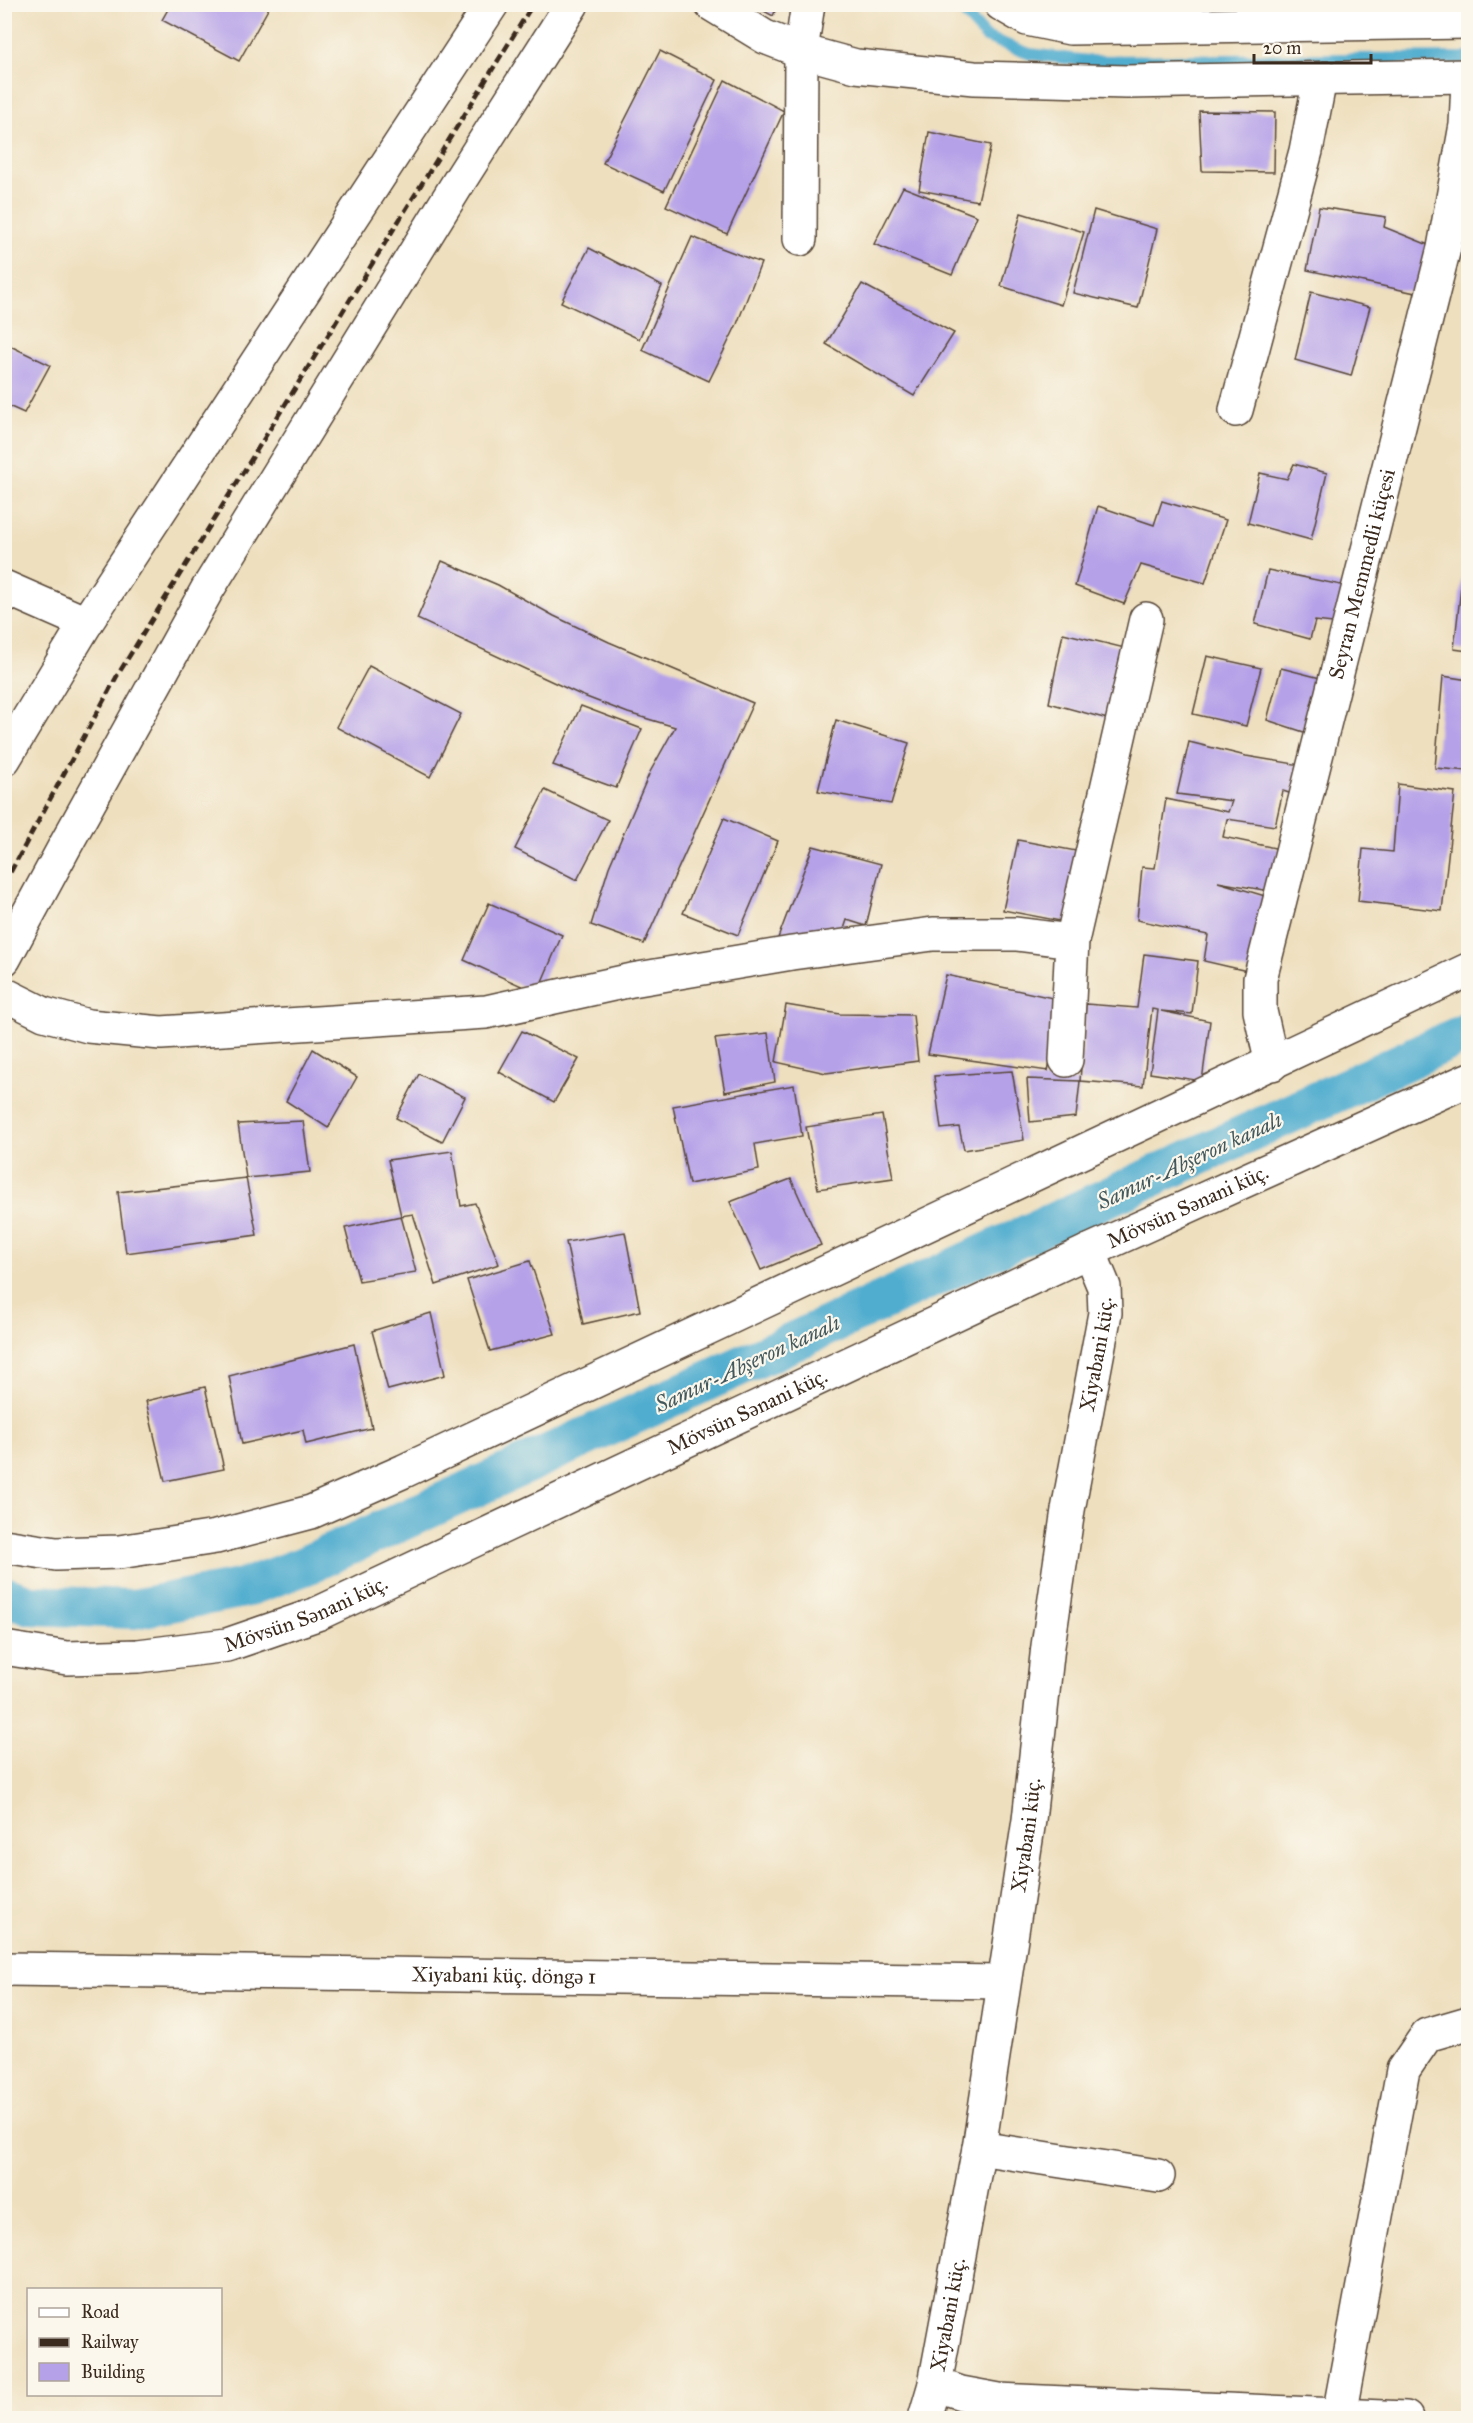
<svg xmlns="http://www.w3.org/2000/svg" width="1473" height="2423" viewBox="0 0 1473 2423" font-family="'IM FELL Great Primer',serif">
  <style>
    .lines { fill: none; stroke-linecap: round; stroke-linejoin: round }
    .stream { stroke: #51adcf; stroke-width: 12 }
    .canal { stroke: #51adcf; stroke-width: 40 }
    .building { fill: #b5a1e8 }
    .street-casing { stroke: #564536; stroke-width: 36 }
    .street { stroke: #fff; stroke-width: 33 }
    .rail { stroke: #3b2a1e; stroke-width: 4.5; stroke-dasharray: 9 4.5; stroke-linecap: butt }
    .labels { text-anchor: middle; stroke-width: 4.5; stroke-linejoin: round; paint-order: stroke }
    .street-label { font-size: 21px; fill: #3b2a1e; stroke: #fbf7ec }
    .water-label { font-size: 22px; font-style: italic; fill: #43585c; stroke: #fbf7ec }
  </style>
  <rect width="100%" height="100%" fill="#fbf7ec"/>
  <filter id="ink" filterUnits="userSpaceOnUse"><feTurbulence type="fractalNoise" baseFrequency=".0167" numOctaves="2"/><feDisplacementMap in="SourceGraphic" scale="12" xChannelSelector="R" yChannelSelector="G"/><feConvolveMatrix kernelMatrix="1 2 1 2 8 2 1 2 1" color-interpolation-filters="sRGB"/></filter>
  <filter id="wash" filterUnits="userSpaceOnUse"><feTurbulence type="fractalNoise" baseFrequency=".008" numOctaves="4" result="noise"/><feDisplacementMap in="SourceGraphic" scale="24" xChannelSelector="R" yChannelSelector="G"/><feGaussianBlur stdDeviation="1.35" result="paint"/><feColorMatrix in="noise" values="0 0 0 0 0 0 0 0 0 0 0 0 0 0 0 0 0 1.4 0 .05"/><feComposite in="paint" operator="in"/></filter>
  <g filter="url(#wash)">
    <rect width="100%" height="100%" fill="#eedfbe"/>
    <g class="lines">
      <path class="stream" d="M956,4L986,37L1030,54L1089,61L1468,58"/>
      <path class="canal" d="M4,1596L31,1605L133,1609L244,1588L304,1566L1468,1032"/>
    </g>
    <g id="blocks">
      <g class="building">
        <path d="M171,4H271L239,61L162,20Z"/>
        <path d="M751,4H778L773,16Z"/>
        <path d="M660,51L717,80L664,191L603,163Z"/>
        <path d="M725,80L784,111L727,234L666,206Z"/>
        <path d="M1199,111L1275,112L1274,172L1202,171Z"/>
        <path d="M929,132L991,145L978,201L919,190Z"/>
        <path d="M903,187L977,216L952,275L874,244Z"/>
        <path d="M1319,207L1386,217L1384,227L1436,248L1425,295L1307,270Z"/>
        <path d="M1094,210L1157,229L1138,308L1073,293Z"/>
        <path d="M1021,213L1084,232L1061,305L1001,286Z"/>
        <path d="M692,237L761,263L737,324L709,381L642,350Z"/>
        <path d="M589,248L662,286L639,339L561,302Z"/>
        <path d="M862,284L954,333L914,396L826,344Z"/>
        <path d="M1311,292L1370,307L1351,376L1295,360Z"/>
        <path d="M4,343L50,365L24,413L4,404Z"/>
        <path d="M1294,464L1327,473L1311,540L1248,523L1260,473L1287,479Z"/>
        <path d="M1162,501L1226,520L1205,583L1141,565L1124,604L1075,586L1098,506L1154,525Z"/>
        <path d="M442,561L498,585L554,616L609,642L753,703L644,944L591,925L609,867L650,772L675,727L628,713L581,695L417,619Z"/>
        <path d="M1268,570L1351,587L1342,624L1315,621L1310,639L1255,624Z"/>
        <path d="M1462,578L1468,579V651L1454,649Z"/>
        <path d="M1063,633L1133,650L1122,723L1049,703Z"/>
        <path d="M1207,656L1261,668L1246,726L1193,714Z"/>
        <path d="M369,666L461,714L430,777L336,727Z"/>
        <path d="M1281,668L1328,680L1313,735L1267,720Z"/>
        <path d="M1443,676L1468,680V771L1435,768Z"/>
        <path d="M581,706L642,729L616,788L553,765Z"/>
        <path d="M836,720L909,743L891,804L818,791Z"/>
        <path d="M1189,742L1246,756L1301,765L1295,795L1283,791L1275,826L1227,819L1223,837L1280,849L1269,891L1218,882L1275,899L1256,973L1204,961L1208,935L1137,920L1142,867L1155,868L1166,799L1228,812L1232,801L1177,794Z"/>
        <path d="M1398,784L1455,792L1442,911L1358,901L1363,849L1393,852Z"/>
        <path d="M545,790L608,820L577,880L515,849Z"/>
        <path d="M724,818L778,841L738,935L683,913Z"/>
        <path d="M1018,840L1092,854L1076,924L1003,910Z"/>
        <path d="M813,846L881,864L866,926L847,920L838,947L775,946Z"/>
        <path d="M489,903L562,935L537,993L464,960Z"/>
        <path d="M1144,954L1198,961L1192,1014L1161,1011L1210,1021L1202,1081L1150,1073L1158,1010L1152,1009L1143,1086L1080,1081L1086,1004L1137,1008Z"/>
        <path d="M946,975L1062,1000L1048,1071L928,1054Z"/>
        <path d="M786,1005L840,1014L913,1015L918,1061L826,1073L776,1062Z"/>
        <path d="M522,1031L579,1059L554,1102L499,1072Z"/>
        <path d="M768,1033L775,1082L725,1092L715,1039Z"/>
        <path d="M313,1049L357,1077L328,1128L286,1101Z"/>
        <path d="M1012,1071L1024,1140L964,1150L959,1127L941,1129L934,1076Z"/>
        <path d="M419,1074L465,1097L442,1142L396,1118Z"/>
        <path d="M1027,1079L1080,1081L1076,1117L1030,1122Z"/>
        <path d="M794,1085L802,1136L755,1144L759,1170L689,1184L673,1106Z"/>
        <path d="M882,1115L893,1178L818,1189L806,1127Z"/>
        <path d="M303,1121L310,1172L246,1178L257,1235L126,1253L118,1192L246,1178L238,1124Z"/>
        <path d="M452,1151L461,1206L475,1203L499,1264L436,1285L413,1214L401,1216L388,1160Z"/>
        <path d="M791,1179L821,1245L761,1270L730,1202Z"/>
        <path d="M401,1216L416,1272L359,1281L345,1228Z"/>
        <path d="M625,1232L640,1311L583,1324L566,1242Z"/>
        <path d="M530,1261L555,1334L490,1351L467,1280Z"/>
        <path d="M431,1313L445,1375L388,1390L372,1331Z"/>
        <path d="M354,1344L372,1428L306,1444L303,1430L242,1444L229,1376Z"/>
        <path d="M205,1387L224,1469L165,1481L146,1401Z"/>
      </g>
    </g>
  </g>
  <g filter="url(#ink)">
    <use href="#blocks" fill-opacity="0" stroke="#564536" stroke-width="1.5"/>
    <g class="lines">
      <g class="street-casing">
        <g id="street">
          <path d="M711,4L765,37L801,51L856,66L974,78L1127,82L1468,76"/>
          <path d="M1001,4L1027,19L1070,28L1468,22"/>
          <path d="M800,239L801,51L808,4"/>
          <path d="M1236,410L1306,151L1320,79"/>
          <path d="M4,587L86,623"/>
          <path d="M4,759L86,623L492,4"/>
          <path d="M4,959L65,846L207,590L460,180L572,4"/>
          <path d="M4,994L44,1014L88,1026L161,1033L486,1012L632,980L792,953L933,934H1016L1072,941"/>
          <path d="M1066,1060L1072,941L1146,619"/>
          <path id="s1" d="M1272,1064L1260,1011V979L1444,248L1466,125L1468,81"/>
          <path d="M4,1546L56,1554L119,1552L216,1537L311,1512L404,1471L1468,970"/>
          <path id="s2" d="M4,1648L67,1658L138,1656L227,1645L317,1614L1089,1251L1468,1080"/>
          <path id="s3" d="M4,1969L1003,1982"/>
          <path d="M979,2148L1158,2176"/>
          <path d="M935,2384L961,2393L999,2400L1406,2418"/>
          <path d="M1339,2415L1403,2070L1427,2035L1468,2023"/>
          <path id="s4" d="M925,2418L935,2384L979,2148L1029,1820L1048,1646L1068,1510L1105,1313L1104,1287L1089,1251"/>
        </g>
      </g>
      <use href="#street" class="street"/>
      <path class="rail" d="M4,884L117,676L533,4"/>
    </g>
  </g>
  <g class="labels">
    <g class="street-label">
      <text dy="7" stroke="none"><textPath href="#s1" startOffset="504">Seyran Memmedli küçesi</textPath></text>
      <text dy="7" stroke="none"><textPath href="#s2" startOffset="1281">Mövsün Sənani küç.</textPath></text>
      <text dy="7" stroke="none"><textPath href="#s4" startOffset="1078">Xiyabani küç.</textPath></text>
      <text dy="7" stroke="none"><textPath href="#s2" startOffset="795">Mövsün Sənani küç.</textPath></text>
      <text dy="7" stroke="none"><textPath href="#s2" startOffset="309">Mövsün Sənani küç.</textPath></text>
      <text dy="7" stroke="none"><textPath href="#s4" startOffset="592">Xiyabani küç.</textPath></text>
      <text dy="7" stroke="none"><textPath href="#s3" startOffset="500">Xiyabani küç. döngə 1</textPath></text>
      <text dy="7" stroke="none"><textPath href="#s4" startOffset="106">Xiyabani küç.</textPath></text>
    </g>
    <g class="water-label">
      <text transform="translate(1189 1160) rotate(-25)" y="8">Samur-Abşeron kanalı</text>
      <text transform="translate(747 1363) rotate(-25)" y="8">Samur-Abşeron kanalı</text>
    </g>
  </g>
  <rect width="1473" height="2423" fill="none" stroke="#fbf7ec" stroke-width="24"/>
  <rect x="27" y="2288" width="195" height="108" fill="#fbf7ec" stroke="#aea59a" stroke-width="1.5"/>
  <rect x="39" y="2308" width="30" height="9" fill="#ffffff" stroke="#aea59a" stroke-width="1.5"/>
  <text x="81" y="2318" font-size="18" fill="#3b2a1e">Road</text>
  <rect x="39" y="2338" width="30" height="9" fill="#3b2a1e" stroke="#aea59a" stroke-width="1.5"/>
  <text x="81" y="2348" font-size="18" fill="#3b2a1e">Railway</text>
  <rect x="39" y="2363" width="30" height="18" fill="#b5a1e8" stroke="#aea59a" stroke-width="1.5"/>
  <text x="81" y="2378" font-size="18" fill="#3b2a1e">Building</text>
  <path d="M1254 54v9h117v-9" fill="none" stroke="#3b2a1e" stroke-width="3"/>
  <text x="1263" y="54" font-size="18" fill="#3b2a1e" stroke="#fbf7ec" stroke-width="4.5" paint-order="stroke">20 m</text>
</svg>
